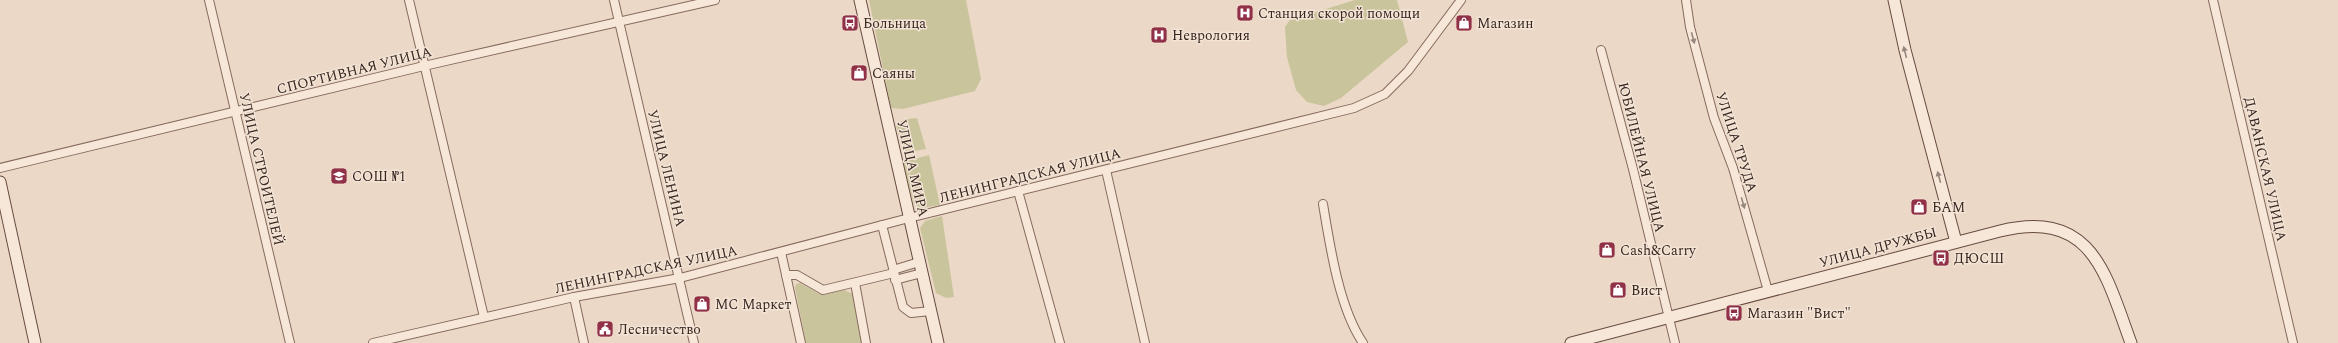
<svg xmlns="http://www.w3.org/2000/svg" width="2338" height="343" viewBox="0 0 2338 343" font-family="Spectral,serif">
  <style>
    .green { fill: #c9c49b }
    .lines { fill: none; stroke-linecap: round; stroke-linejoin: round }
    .street-casing { stroke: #866a5d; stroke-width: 10 }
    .secondary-casing { stroke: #684b40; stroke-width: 13 }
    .street { stroke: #f7e7d9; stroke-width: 8 }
    .secondary { stroke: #f7e7d9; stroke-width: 11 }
    .oneway { fill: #97867c }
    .labels { text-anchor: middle; stroke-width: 3; stroke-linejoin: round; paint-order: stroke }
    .poi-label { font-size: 14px; fill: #372620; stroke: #f3e4d6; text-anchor: start }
    .street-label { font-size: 14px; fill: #372620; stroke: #f3e4d6 }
  </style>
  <rect width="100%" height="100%" fill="#ebd8c6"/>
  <g class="green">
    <path d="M869,0H966L981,79L975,91L903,109L891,108Z"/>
    <path d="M1355,0H1397L1408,42L1341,98L1324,106L1307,102L1296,90L1287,57L1285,27L1290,20Z"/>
    <path d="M917,118L926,149L909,152L902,150L896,124L906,119Z"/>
    <path d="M929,155L940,205L921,208L914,204L903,162Z"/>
    <path d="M942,216L954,297L946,298L936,293L920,228L925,221Z"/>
    <path d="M800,283L819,294L844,290L853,294L863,340L861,343H806L795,288L796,284Z"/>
  </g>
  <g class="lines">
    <g class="street-casing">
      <g id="street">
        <path d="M209,0L290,343"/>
        <path d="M409,0L484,317"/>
        <path d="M614,0L694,343"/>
        <path d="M1686,0L1690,27L1714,118L1733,168L1768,291"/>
        <path d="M2213,0L2293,343"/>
        <path d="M1601,50L1633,169L1675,343"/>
        <path d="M0,168L424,66L715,0"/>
        <path d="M1106,170L1145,343"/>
        <path d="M1018,191L1060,343"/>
        <path d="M1323,204C1330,246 1339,308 1363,343"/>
        <path d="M882,225L903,307L911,313L931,311"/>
        <path d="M781,252L801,343"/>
        <path d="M893,270L919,262"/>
        <path d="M786,275H797L823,290L894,273"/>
        <path d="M895,280L922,273"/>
        <path d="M855,283L866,343"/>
        <path d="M574,297L584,343"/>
        <path d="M373,343L574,297L680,278L909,218L1354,108L1385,94L1408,71L1461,0"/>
      </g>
    </g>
    <g class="secondary-casing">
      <g id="secondary">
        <path d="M860,0L938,343"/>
        <path d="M1894,0L1905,50L1956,242"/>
        <path d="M0,182L35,343"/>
        <path d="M1571,343L2000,231C2092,209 2105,272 2131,343"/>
      </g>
    </g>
    <use href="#street" class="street"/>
    <use href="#secondary" class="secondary"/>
  </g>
  <defs><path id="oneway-solid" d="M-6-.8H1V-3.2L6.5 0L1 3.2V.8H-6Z"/></defs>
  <g class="oneway">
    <use href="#oneway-solid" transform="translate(1693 38) rotate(75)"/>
    <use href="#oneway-solid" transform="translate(1905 52) rotate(-104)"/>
    <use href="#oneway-solid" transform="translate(1939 177) rotate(-105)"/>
    <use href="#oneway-solid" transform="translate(1743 203) rotate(74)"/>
  </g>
  <defs>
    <g id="hospital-square" transform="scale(0.9)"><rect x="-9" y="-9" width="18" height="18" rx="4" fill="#913147" stroke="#f3e4d6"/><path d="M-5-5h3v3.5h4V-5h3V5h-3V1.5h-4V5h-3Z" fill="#fff"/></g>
    <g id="bus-square" transform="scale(0.9)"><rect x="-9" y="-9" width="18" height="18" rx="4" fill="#913147" stroke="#f3e4d6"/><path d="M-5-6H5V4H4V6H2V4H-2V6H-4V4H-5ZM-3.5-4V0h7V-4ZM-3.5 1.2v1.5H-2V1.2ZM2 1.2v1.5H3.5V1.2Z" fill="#fff"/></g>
    <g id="shop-square" transform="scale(0.9)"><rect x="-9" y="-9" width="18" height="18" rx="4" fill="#913147" stroke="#f3e4d6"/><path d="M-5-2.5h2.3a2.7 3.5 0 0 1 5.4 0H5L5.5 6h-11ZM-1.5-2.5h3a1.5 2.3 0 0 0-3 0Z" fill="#fff"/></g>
    <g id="school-square" transform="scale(0.9)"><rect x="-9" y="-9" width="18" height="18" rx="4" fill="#913147" stroke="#f3e4d6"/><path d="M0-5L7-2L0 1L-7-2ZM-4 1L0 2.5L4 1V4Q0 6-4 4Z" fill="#fff"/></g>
    <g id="civic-square" transform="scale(0.9)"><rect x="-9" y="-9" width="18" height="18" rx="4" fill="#913147" stroke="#f3e4d6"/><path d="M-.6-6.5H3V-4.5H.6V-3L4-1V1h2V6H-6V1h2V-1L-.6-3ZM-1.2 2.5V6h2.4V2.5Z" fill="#fff"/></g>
  </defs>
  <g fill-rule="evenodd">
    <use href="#hospital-square" x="1245" y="13"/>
    <use href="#bus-square" x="850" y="23"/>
    <use href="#shop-square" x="1464" y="23"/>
    <use href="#hospital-square" x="1159" y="35"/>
    <use href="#shop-square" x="859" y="73"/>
    <use href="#school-square" x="339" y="176"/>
    <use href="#shop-square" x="1919" y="207"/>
    <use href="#shop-square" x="1607" y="250"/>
    <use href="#bus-square" x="1941" y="258"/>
    <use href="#shop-square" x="1618" y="290"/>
    <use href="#shop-square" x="702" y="304"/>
    <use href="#bus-square" x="1734" y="313"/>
    <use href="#civic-square" x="605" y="329"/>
  </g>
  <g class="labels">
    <g class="poi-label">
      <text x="1258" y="18">Станция скорой помощи</text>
      <text x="863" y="28">Больница</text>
      <text x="1477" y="28">Магазин</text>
      <text x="1172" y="40">Неврология</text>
      <text x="872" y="78">Саяны</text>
      <text x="352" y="181">СОШ №1</text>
      <text x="1932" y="212">БАМ</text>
      <text x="1620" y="255">Cash&amp;Carry</text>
      <text x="1954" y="263">ДЮСШ</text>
      <text x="1631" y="295">Вист</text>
      <text x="715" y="309">МС Маркет</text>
      <text x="1747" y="318">Магазин "Вист"</text>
      <text x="618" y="334">Лесничество</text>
    </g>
    <g class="street-label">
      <text transform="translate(354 70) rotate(-14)" y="5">СПОРТИВНАЯ УЛИЦА</text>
      <text transform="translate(1737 142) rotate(72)" y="5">УЛИЦА ТРУДА</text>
      <text transform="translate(1642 157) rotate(76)" y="5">ЮБИЛЕЙНАЯ УЛИЦА</text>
      <text transform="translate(667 168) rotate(76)" y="5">УЛИЦА ЛЕНИНА</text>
      <text transform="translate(913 168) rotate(77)" y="5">УЛИЦА МИРА</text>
      <text transform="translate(262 169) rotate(77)" y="5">УЛИЦА СТРОИТЕЛЕЙ</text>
      <text transform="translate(2266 169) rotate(77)" y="5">ДАВАНСКАЯ УЛИЦА</text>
      <text transform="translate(1030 175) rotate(-14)" y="5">ЛЕНИНГРАДСКАЯ УЛИЦА</text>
      <text transform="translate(1878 247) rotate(-15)" y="5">УЛИЦА ДРУЖБЫ</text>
      <text transform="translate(646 269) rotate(-12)" y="5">ЛЕНИНГРАДСКАЯ УЛИЦА</text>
    </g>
  </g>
</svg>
